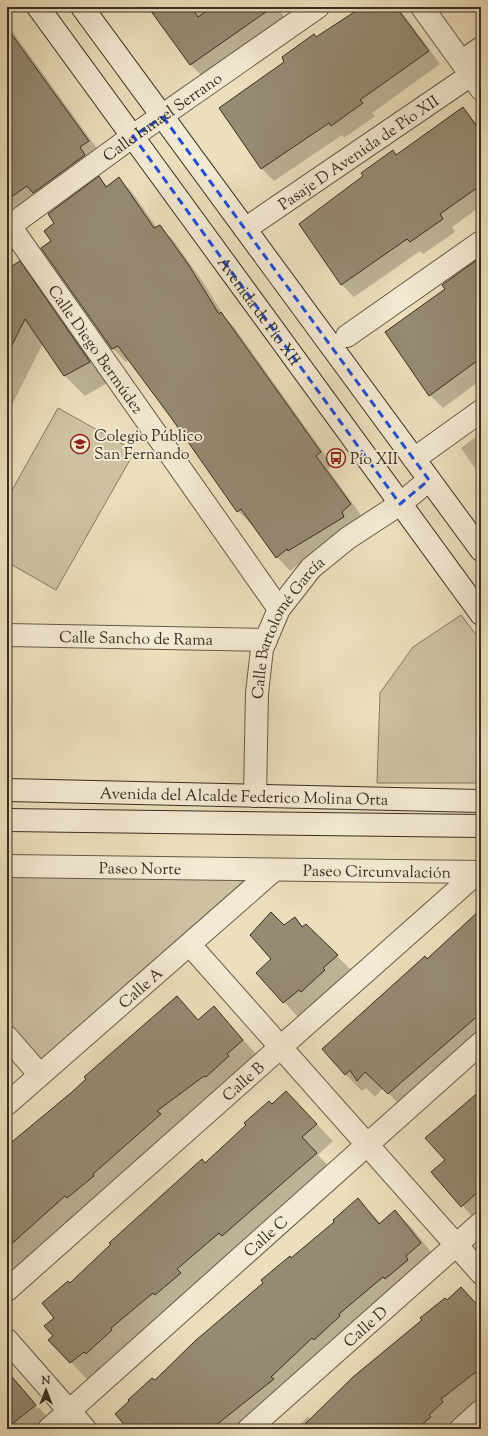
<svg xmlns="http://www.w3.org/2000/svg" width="488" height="1436" viewBox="0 0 488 1436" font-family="'Sorts Mill Goudy',serif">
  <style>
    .green { fill: #cdc1a2; stroke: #827862 }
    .shadow { fill: #0003 }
    .building { fill: #958a72; stroke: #372e22 }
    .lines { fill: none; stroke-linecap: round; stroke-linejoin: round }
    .pedestrian-casing { stroke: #645a48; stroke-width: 24 }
    .minor-casing { stroke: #645a48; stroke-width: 24 }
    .secondary-casing { stroke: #372e22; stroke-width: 24 }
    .pedestrian { stroke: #f3ead3; stroke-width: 22 }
    .minor { stroke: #f3ead3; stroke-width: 22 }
    .secondary { stroke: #f3ead3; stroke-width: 22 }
    .marked { fill: none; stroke: #1d4ed8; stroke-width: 3; stroke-dasharray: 8 5; stroke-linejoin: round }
    .labels { text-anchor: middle; stroke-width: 4; stroke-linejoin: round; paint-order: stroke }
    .street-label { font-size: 16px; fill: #372e22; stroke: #f3ead3 }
    .poi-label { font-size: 16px; fill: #372e22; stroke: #f3ead3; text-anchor: start }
  </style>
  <rect width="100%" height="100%" fill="#ecdfbc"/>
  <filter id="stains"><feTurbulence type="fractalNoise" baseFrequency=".005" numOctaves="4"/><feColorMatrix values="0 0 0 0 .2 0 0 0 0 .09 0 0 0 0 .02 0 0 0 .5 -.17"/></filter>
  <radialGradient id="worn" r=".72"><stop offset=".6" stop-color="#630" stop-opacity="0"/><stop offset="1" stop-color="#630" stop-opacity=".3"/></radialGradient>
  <g class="green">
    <path d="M58,408L135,451L56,590L7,562V499Z"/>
    <path d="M461,615L481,641V782L477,783H377L380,693L413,647Z"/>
    <path d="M7,875L250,879L41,1061L7,1023Z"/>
  </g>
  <g class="shadow">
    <path d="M149,7H277L286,19L203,77L190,64Z"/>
    <path d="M364,7H398L440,64L372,113L375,116L344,138L342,135L274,181L262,169L220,108L286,62L317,38Z"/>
    <path d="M7,24L101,154L18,214L7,202Z"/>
    <path d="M463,108L481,129V206L452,227L455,232L423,254L420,251L354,297L342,285L300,224L364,176L393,151L397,155Z"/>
    <path d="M99,177L108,187L119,179L132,192L157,228L159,226L173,240L201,279L226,319L234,327L333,466L328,469L363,518L302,564L301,562L290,571L277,557L253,523L251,524L238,511L130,360L126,362L113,349L53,241L56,223Z"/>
    <path d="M19,263L39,283L109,382L85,396L65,376L43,343L7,415V270Z"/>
    <path d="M481,263V380L443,408L430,395L446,290Z"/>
    <path d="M481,433V477L461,448Z"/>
    <path d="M481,911V1045L406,1111L383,1088L375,1097L366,1088L362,1091L345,1074L428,960Z"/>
    <path d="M295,918L304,927L306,925L354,973L301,1020L257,973L272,959L284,926Z"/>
    <path d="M177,998L199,1021L214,1008L259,1057L19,1273L7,1262V1147L73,1093Z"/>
    <path d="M7,1078L10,1082L7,1085Z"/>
    <path d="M481,1091V1222L479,1224L432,1172L446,1160Z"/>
    <path d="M286,1092L333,1141L318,1155L333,1171L88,1380L50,1340L55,1336V1318L70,1285L112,1245L110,1243L206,1164Z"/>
    <path d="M358,1200L381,1223L395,1211L412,1228L438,1261L249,1429H130L155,1381L336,1222Z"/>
    <path d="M461,1288L481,1309V1399L457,1417L459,1419L449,1429H294L308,1417L311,1419Z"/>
    <path d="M9,1374L52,1422L44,1429H7V1375Z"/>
  </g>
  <g class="building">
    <path d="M148,7H191L198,17L212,7H273L190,65Z"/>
    <path d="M362,7H396L429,51L360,100L363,103L331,126L329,123L261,169L219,108L284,62L282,57L314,34L316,37Z"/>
    <path d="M7,28L89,141L80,147L85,155L33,193L27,186L7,200Z"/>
    <path d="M463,107L481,132V185L440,214L443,219L410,242L407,239L341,285L299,224L363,176L361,173L393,150L396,155Z"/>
    <path d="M99,176L106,187L119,177L154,228L160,225L188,264L219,314L221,312L321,452L316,456L351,504L342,512L344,517L288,551L287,549L276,558L241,509L237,512L172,419L118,346L112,349L41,248L51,241L44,231L54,223L48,214Z"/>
    <path d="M481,257V358L429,396L385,332L445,289L442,285Z"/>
    <path d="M20,261L90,362L64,376L25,319L7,355V269Z"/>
    <path d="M481,909V1013L388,1094L365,1072L357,1081L350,1070L345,1075L322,1049L425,956L427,959Z"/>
    <path d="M271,912L284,925L295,917L302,927L306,924L338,955L323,968L325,970L301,992L299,990L283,1003L256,973L271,959L250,935Z"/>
    <path d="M177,996L198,1020L214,1006L243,1040L227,1054L229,1056L206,1077L204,1076L157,1111L161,1114L93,1174L94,1176L67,1198L65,1196L7,1248V1146L72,1092L86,1079L84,1077Z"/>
    <path d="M481,1090V1189L461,1207L431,1172L445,1160L425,1138Z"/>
    <path d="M286,1091L317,1124L302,1137L317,1153L222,1236L219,1233L177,1269L181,1273L155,1295L153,1293L111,1328L112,1330L86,1354L84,1352L70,1363L48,1340L53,1336L44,1326L54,1318L42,1303L68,1281L70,1283L111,1244L109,1243L202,1159L205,1163L246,1125L244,1123L269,1101L272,1104Z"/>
    <path d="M358,1198L379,1224L395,1210L421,1243L406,1256L408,1260L385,1279L383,1277L339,1314L340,1316L314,1340L312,1338L271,1377L274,1379L211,1429H128L115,1414L129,1401L128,1400L152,1378L155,1380L195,1341L263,1283L261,1280L290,1256L291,1258L334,1222L333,1220Z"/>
    <path d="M461,1287L481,1309V1368L441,1399L443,1402L429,1415L431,1417L417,1429H300L353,1377L422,1320L420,1318L445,1298L447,1300Z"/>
    <path d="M7,1371L36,1405L7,1428Z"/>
  </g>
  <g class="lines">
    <g class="pedestrian-casing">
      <g id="pedestrian">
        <path id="s1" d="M10,226L279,609"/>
        <path id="s2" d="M245,229L471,75"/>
        <path d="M347,336L481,242"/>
        <path d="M414,459L481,411"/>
        <path id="s3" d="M7,635L266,640"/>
      </g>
    </g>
    <g class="minor-casing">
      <g id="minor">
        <path d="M422,7L481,89"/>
        <path d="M462,61L481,48"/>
        <path id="s4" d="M7,228L133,136L318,7"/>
        <path id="s5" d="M255,796L257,693L262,649L279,609L311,568L348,538L400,504L429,480"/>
        <path id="s6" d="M7,866L481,872"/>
        <path d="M190,945L481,1273"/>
        <path d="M7,1037L40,1075"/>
        <path id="s7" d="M7,1104L274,870"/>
        <path id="s8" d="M7,1290L478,872"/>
        <path d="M7,1340L85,1429"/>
        <path id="s9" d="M49,1429L481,1043"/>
        <path id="s10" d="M249,1429L481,1223"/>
        <path d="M461,1429L481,1411"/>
      </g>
    </g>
    <g class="secondary-casing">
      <g id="secondary">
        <path id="s11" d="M38,7L481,614"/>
        <path d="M82,7L481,550"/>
        <path id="s12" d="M7,790L481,801"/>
        <path d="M7,820L481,826"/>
      </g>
    </g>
    <use href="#pedestrian" class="pedestrian"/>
    <use href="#minor" class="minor"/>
    <use href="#secondary" class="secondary"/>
  </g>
  <path class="marked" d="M163,117L429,480L400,504L133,136Z"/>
  <defs>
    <g id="school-ring" transform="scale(1)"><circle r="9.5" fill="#f3ead3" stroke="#8f2418" stroke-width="1.5"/><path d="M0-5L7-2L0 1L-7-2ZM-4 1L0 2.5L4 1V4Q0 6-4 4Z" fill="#8f2418"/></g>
    <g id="bus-ring" transform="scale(1)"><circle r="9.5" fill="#f3ead3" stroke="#8f2418" stroke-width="1.5"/><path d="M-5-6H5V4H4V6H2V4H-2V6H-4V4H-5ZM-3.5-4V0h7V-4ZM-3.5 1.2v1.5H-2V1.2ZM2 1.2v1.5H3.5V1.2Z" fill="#8f2418"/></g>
  </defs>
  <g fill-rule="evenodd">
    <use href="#school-ring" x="80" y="444"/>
    <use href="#bus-ring" x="336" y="458"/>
  </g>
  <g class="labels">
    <g class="street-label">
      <text dy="6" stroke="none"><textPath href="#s4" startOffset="191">Calle Ismael Serrano</textPath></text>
      <text dy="6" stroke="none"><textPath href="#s2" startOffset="137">Pasaje D Avenida de Pío XII</textPath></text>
      <text dy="6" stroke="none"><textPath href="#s11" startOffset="376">Avenida de Pío XII</textPath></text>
      <text dy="6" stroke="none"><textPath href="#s1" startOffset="150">Calle Diego Bermúdez</textPath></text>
      <text dy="6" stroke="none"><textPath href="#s5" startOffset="177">Calle Bartolomé García</textPath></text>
      <text dy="6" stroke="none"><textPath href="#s3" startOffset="129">Calle Sancho de Rama</textPath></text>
      <text dy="6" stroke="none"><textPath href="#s12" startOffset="237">Avenida del Alcalde Federico Molina Orta</textPath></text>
      <text dy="6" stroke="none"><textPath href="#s6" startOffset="133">Paseo Norte</textPath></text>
      <text dy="6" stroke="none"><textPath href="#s6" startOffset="370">Paseo Circunvalación</textPath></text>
      <text dy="6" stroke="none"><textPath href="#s7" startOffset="177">Calle A</textPath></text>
      <text dy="6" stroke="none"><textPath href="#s8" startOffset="315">Calle B</textPath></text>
      <text dy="6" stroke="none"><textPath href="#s9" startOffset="290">Calle C</textPath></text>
      <text dy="6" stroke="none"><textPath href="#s10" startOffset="155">Calle D</textPath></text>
    </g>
    <g class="poi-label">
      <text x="94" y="441">Colegio Público<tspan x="94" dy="18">San Fernando</tspan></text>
      <text x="350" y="464">Pío XII</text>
    </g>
  </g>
  <rect width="488" height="1436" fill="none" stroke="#ecdfbc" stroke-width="24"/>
  <rect x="8" y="8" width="472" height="1420" fill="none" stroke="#372e22" stroke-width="2"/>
  <rect x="12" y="12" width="464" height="1412" fill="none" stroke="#372e22"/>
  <g transform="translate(46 1390)" stroke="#f3ead3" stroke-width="3" paint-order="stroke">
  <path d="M0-3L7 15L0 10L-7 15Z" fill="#372e22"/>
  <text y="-6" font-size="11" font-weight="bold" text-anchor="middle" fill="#372e22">N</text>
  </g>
  <rect width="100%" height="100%" filter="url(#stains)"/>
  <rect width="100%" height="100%" fill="url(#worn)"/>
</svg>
